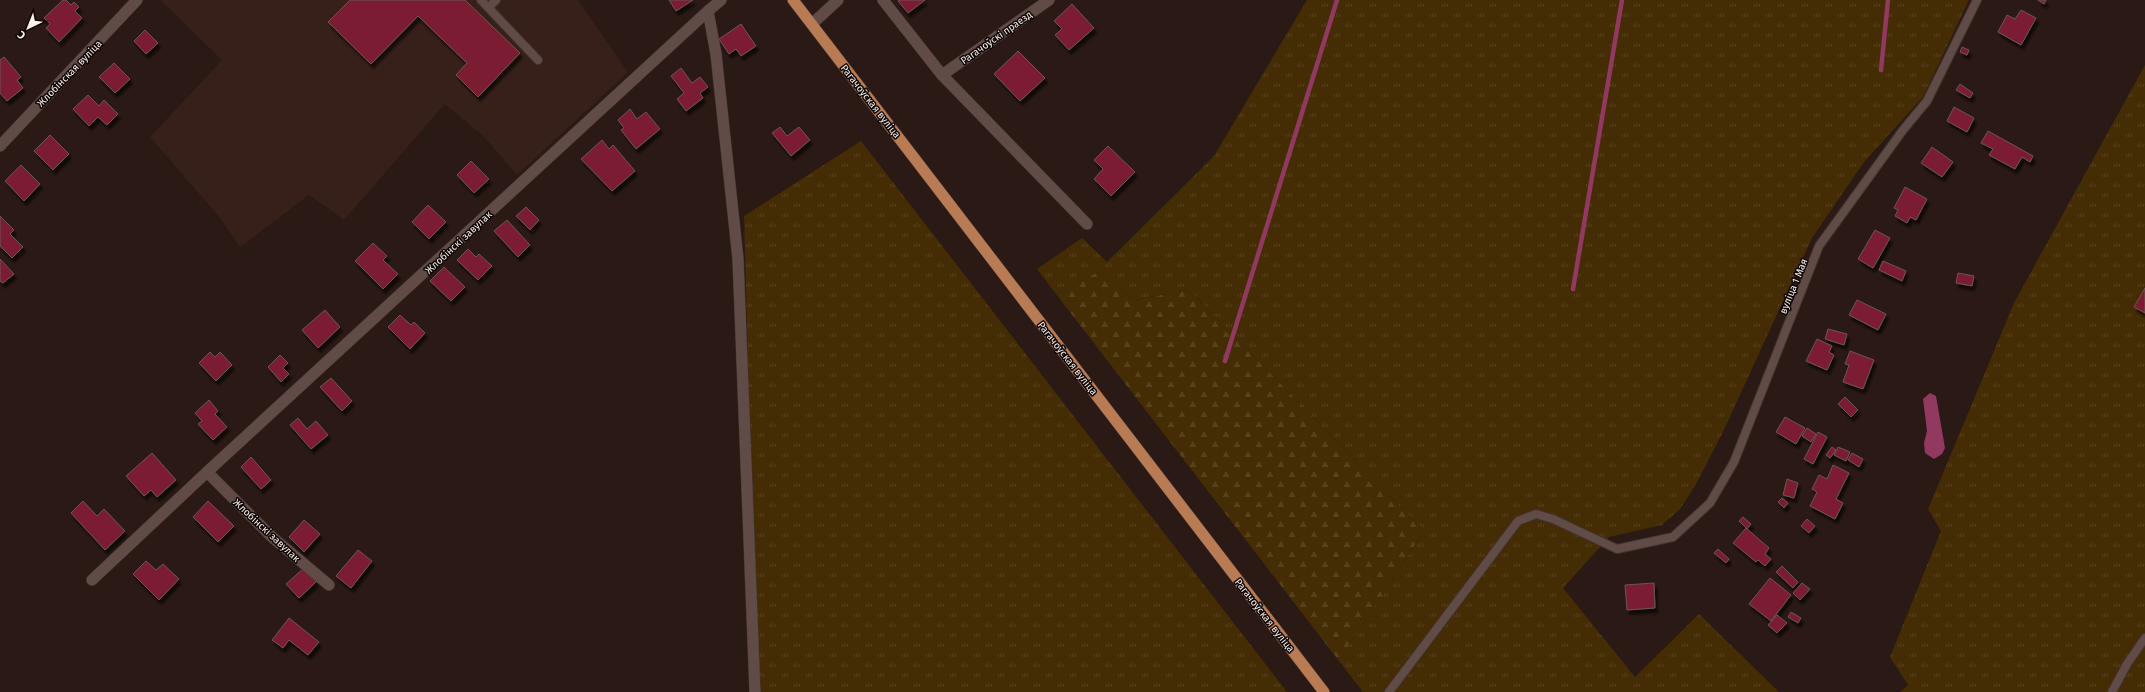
<svg xmlns="http://www.w3.org/2000/svg" width="2145" height="692" viewBox="0 0 2145 692" font-family="'Fira Sans',sans-serif">
  <style>
    .built { fill: #371f1a }
    .grass { fill: url(#grass-tufts) }
    .forest { fill: url(#forest-firs) }
    .water { fill: #923962 }
    .lines { fill: none; stroke-linecap: round; stroke-linejoin: round }
    .stream { stroke: #923962; stroke-width: 4.5 }
    .building { fill: #7c1f30; stroke: #6b5556; filter: url(#shadow) }
    .service-casing { stroke: #413331; stroke-width: 10 }
    .minor-casing { stroke: #413331; stroke-width: 12 }
    .primary-casing { stroke: #413331; stroke-width: 12 }
    .service { stroke: #604b46; stroke-width: 8 }
    .minor { stroke: #604b46; stroke-width: 11 }
    .primary { stroke: #b87b54; stroke-width: 11 }
    .labels { text-anchor: middle; stroke-width: 3; stroke-linejoin: round; paint-order: stroke }
    .street-label { font-size: 10px; fill: #fdf1ed; stroke: #0d0605 }
  </style>
  <defs>
    <pattern id="grass-tufts" width="24" height="20" patternUnits="userSpaceOnUse"><rect width="24" height="20" fill="#442c04"/><path d="M3 7l-1-3M5 7V3M7 7l1-3M15 17l-1-3M17 17v-4M19 17l1-3" fill="none" stroke="#57411d"/></pattern>
    <pattern id="forest-firs" width="22" height="20" patternUnits="userSpaceOnUse"><rect width="22" height="20" fill="#442c04"/><path d="M5 1l3.5 6h-7zM16 11l3.5 6h-7z" fill="#57411d"/></pattern>
    <filter id="shadow"><feDropShadow dx="2.5" dy="4.5" stdDeviation="1" flood-color="#0009"/></filter>
  </defs>
  <rect width="100%" height="100%" fill="#2a1914"/>
  <path class="built" d="M160,0H578L628,72L517,175L484,137L445,104L344,220L309,195L240,247L220,218L150,137L222,60Z"/>
  <g class="grass">
    <path d="M1307,0H1969L1923,97L1864,162L1812,238L1722,434L1695,486L1680,509L1662,525L1609,537L1563,588L1635,677L1699,614L1779,692H1363L1339,661L1424,531L1189,290L1134,300L1098,272L1056,294L1037,269L1082,238L1107,262L1214,156Z"/>
    <path d="M2145,65V692H1900L1908,685L1890,657L1941,531L1928,509L2014,303Z"/>
    <path d="M861,141L1287,692H757L744,216Z"/>
  </g>
  <path class="forest" d="M1098,272L1134,300L1189,290L1424,531L1339,661L1056,294Z"/>
  <path class="water" d="M1930,393L1936,396L1945,448L1942,454L1934,459L1925,453L1924,443L1927,431L1923,399Z"/>
  <g class="lines">
    <g class="stream">
      <path d="M1881,70L1888,0"/>
      <path d="M1573,289L1622,0"/>
      <path d="M1225,361L1337,0"/>
    </g>
  </g>
  <g class="building">
    <path d="M63,0H66L71,5L74,2L79,7L75,11L82,18L59,42L46,28L50,24L44,18Z"/>
    <path d="M350,0H465L520,53L478,97L456,75L467,63L418,16L371,64L328,22Z"/>
    <path d="M669,0H693L676,11Z"/>
    <path d="M900,0H925L908,13L898,1Z"/>
    <path d="M2038,0H2046L2044,4Z"/>
    <path d="M1072,4L1094,28L1069,50L1055,35L1062,29L1054,21Z"/>
    <path d="M2021,10L2036,18L2021,45L1998,32L2007,15L2015,19Z"/>
    <path d="M741,24L756,46L741,56L736,49L729,54L719,39Z"/>
    <path d="M145,30L158,43L146,54L134,41Z"/>
    <path d="M1962,47L1969,50L1967,55L1960,52Z"/>
    <path d="M1018,51L1045,78L1020,101L994,74Z"/>
    <path d="M4,57L21,77L17,80L23,88L7,101L0,93V60Z"/>
    <path d="M114,63L130,79L115,93L99,77Z"/>
    <path d="M681,68L692,83L700,77L708,87L700,93L703,98L686,111L677,99L684,93L671,76Z"/>
    <path d="M1960,84L1973,93L1970,98L1956,90Z"/>
    <path d="M88,95L99,106L104,100L118,114L107,125L98,117L89,126L73,109Z"/>
    <path d="M1954,107L1974,118L1967,132L1947,121Z"/>
    <path d="M630,109L637,119L646,112L660,129L636,149L621,130L624,128L618,120Z"/>
    <path d="M780,127L787,136L799,127L810,140L791,156L772,133Z"/>
    <path d="M1988,131L2033,156L2030,162L2022,157L2015,169L1989,155L1993,149L1981,143Z"/>
    <path d="M50,135L69,154L53,170L34,151Z"/>
    <path d="M602,140L609,149L613,145L635,171L612,191L581,159Z"/>
    <path d="M1108,146L1135,172L1111,196L1094,179L1103,169L1094,160Z"/>
    <path d="M1932,147L1953,162L1942,177L1921,163Z"/>
    <path d="M471,161L489,179L474,193L457,175Z"/>
    <path d="M21,165L40,184L24,201L5,181Z"/>
    <path d="M1905,187L1927,199L1916,220L1910,217L1907,223L1895,216L1898,210L1894,208Z"/>
    <path d="M428,205L446,222L429,239L412,222Z"/>
    <path d="M526,207L539,220L530,230L516,216Z"/>
    <path d="M0,216L14,230L10,234L23,247L12,258L0,246Z"/>
    <path d="M507,220L530,245L518,257L494,231Z"/>
    <path d="M1875,230L1890,238L1873,268L1858,259Z"/>
    <path d="M373,243L387,256L383,260L398,274L383,289L355,261Z"/>
    <path d="M468,249L476,257L479,254L492,266L478,280L457,260Z"/>
    <path d="M0,259L14,274L3,283L0,281Z"/>
    <path d="M1883,261L1906,271L1902,281L1879,270Z"/>
    <path d="M444,267L465,287L451,301L430,281Z"/>
    <path d="M1958,273L1974,276L1972,286L1956,283Z"/>
    <path d="M2145,288V313L2134,307Z"/>
    <path d="M1857,300L1886,314L1878,330L1849,315Z"/>
    <path d="M325,310L340,327L318,348L302,330Z"/>
    <path d="M400,315L411,325L414,322L425,333L410,349L388,327Z"/>
    <path d="M1828,329L1847,334L1844,345L1825,339Z"/>
    <path d="M1817,339L1832,346L1829,352L1834,355L1827,370L1806,361Z"/>
    <path d="M1850,351L1874,360L1863,389L1843,382L1849,365L1845,364Z"/>
    <path d="M210,352L215,357L220,352L232,365L216,381L199,363Z"/>
    <path d="M280,355L288,363L283,368L289,374L281,382L268,367Z"/>
    <path d="M331,378L352,401L342,411L320,387Z"/>
    <path d="M1845,397L1858,410L1851,417L1838,404Z"/>
    <path d="M209,400L218,411L215,414L227,427L213,440L198,424L202,421L195,413Z"/>
    <path d="M1785,417L1805,428L1796,444L1776,432Z"/>
    <path d="M298,418L307,429L316,421L328,435L311,449L290,425Z"/>
    <path d="M1807,428L1816,434L1811,442L1802,436Z"/>
    <path d="M1818,432L1827,437L1813,464L1804,459Z"/>
    <path d="M1832,447L1836,450L1830,458L1826,455Z"/>
    <path d="M1838,447L1850,452L1846,461L1834,455Z"/>
    <path d="M152,453L176,480L157,497L151,490L144,496L126,476Z"/>
    <path d="M1852,453L1863,459L1859,467L1848,460Z"/>
    <path d="M251,457L271,480L261,489L241,467Z"/>
    <path d="M1833,465L1849,473L1836,499L1843,503L1835,519L1810,506L1817,492L1812,489L1819,475L1827,479Z"/>
    <path d="M1787,479L1798,483L1794,498L1783,495Z"/>
    <path d="M1782,498L1788,503L1784,508L1778,502Z"/>
    <path d="M83,501L97,516L104,509L125,531L105,550L71,513Z"/>
    <path d="M208,501L234,526L218,542L193,517Z"/>
    <path d="M1743,517L1751,524L1747,529L1739,521Z"/>
    <path d="M1807,519L1815,526L1809,533L1801,526Z"/>
    <path d="M304,520L320,534L304,552L289,537Z"/>
    <path d="M1746,528L1769,548L1765,554L1771,559L1765,566L1758,560L1756,562L1733,543Z"/>
    <path d="M1718,549L1729,559L1726,563L1714,553Z"/>
    <path d="M358,550L372,561L351,588L336,576Z"/>
    <path d="M146,561L156,570L163,564L179,579L159,600L133,574Z"/>
    <path d="M1782,566L1798,582L1793,588L1776,572Z"/>
    <path d="M304,568L316,582L299,598L286,584Z"/>
    <path d="M1770,578L1791,595L1771,621L1749,604Z"/>
    <path d="M1654,583L1655,608L1627,610L1625,585Z"/>
    <path d="M1802,583L1810,589L1800,600L1793,593Z"/>
    <path d="M1791,612L1801,618L1798,623L1788,617Z"/>
    <path d="M1777,615L1787,623L1777,633L1768,625Z"/>
    <path d="M289,618L319,642L308,655L289,640L283,648L272,640Z"/>
  </g>
  <g class="lines">
    <g class="service-casing">
      <g id="service">
        <path d="M481,0L538,60"/>
        <path d="M489,7L496,0"/>
        <path d="M1389,692L1518,521L1536,514L1553,519L1617,549L1673,537L1710,503L1734,462L1819,246L1903,130L1927,101L1977,0"/>
        <path d="M2112,692L2127,664L2145,638"/>
      </g>
    </g>
    <g class="minor-casing">
      <g id="minor">
        <path d="M721,0L708,11L716,54L738,259L755,692"/>
        <path d="M883,0L942,75L1087,224"/>
        <path d="M812,24L838,0"/>
        <path d="M942,75L1049,0"/>
        <path d="M0,146L137,0"/>
        <path d="M92,580L207,472"/>
        <path d="M329,585L272,537L207,472L708,11"/>
      </g>
    </g>
    <g class="primary-casing">
      <path id="primary" d="M793,0L1324,692"/>
    </g>
    <use href="#service" class="service"/>
    <use href="#minor" class="minor"/>
    <use href="#primary" class="primary"/>
  </g>
  <g class="labels">
    <g class="street-label">
      <text transform="translate(996 37) rotate(-35)" y="4">Рагачоўскі праезд</text>
      <text transform="translate(69 73) rotate(-46)" y="4">Жлобінская вуліца</text>
      <text transform="translate(871 101) rotate(52)" y="4">Рагачоўская вуліца</text>
      <text transform="translate(458 242) rotate(-43)" y="4">Жлобінскі завулак</text>
      <text transform="translate(1793 286) rotate(-68)" y="4">вуліца 1 Мая</text>
      <text transform="translate(1068 358) rotate(52)" y="4">Рагачоўская вуліца</text>
      <text transform="translate(267 530) rotate(43)" y="4">Жлобінскі завулак</text>
      <text transform="translate(1265 615) rotate(52)" y="4">Рагачоўская вуліца</text>
    </g>
  </g>
  <g transform="translate(28 28) rotate(223)" stroke="#0d0605" stroke-width="3" paint-order="stroke">
  <path d="M0-3L7 15L0 10L-7 15Z" fill="#fdf1ed"/>
  <text y="-6" font-size="11" font-weight="bold" text-anchor="middle" fill="#fdf1ed">С</text>
  </g>
</svg>
